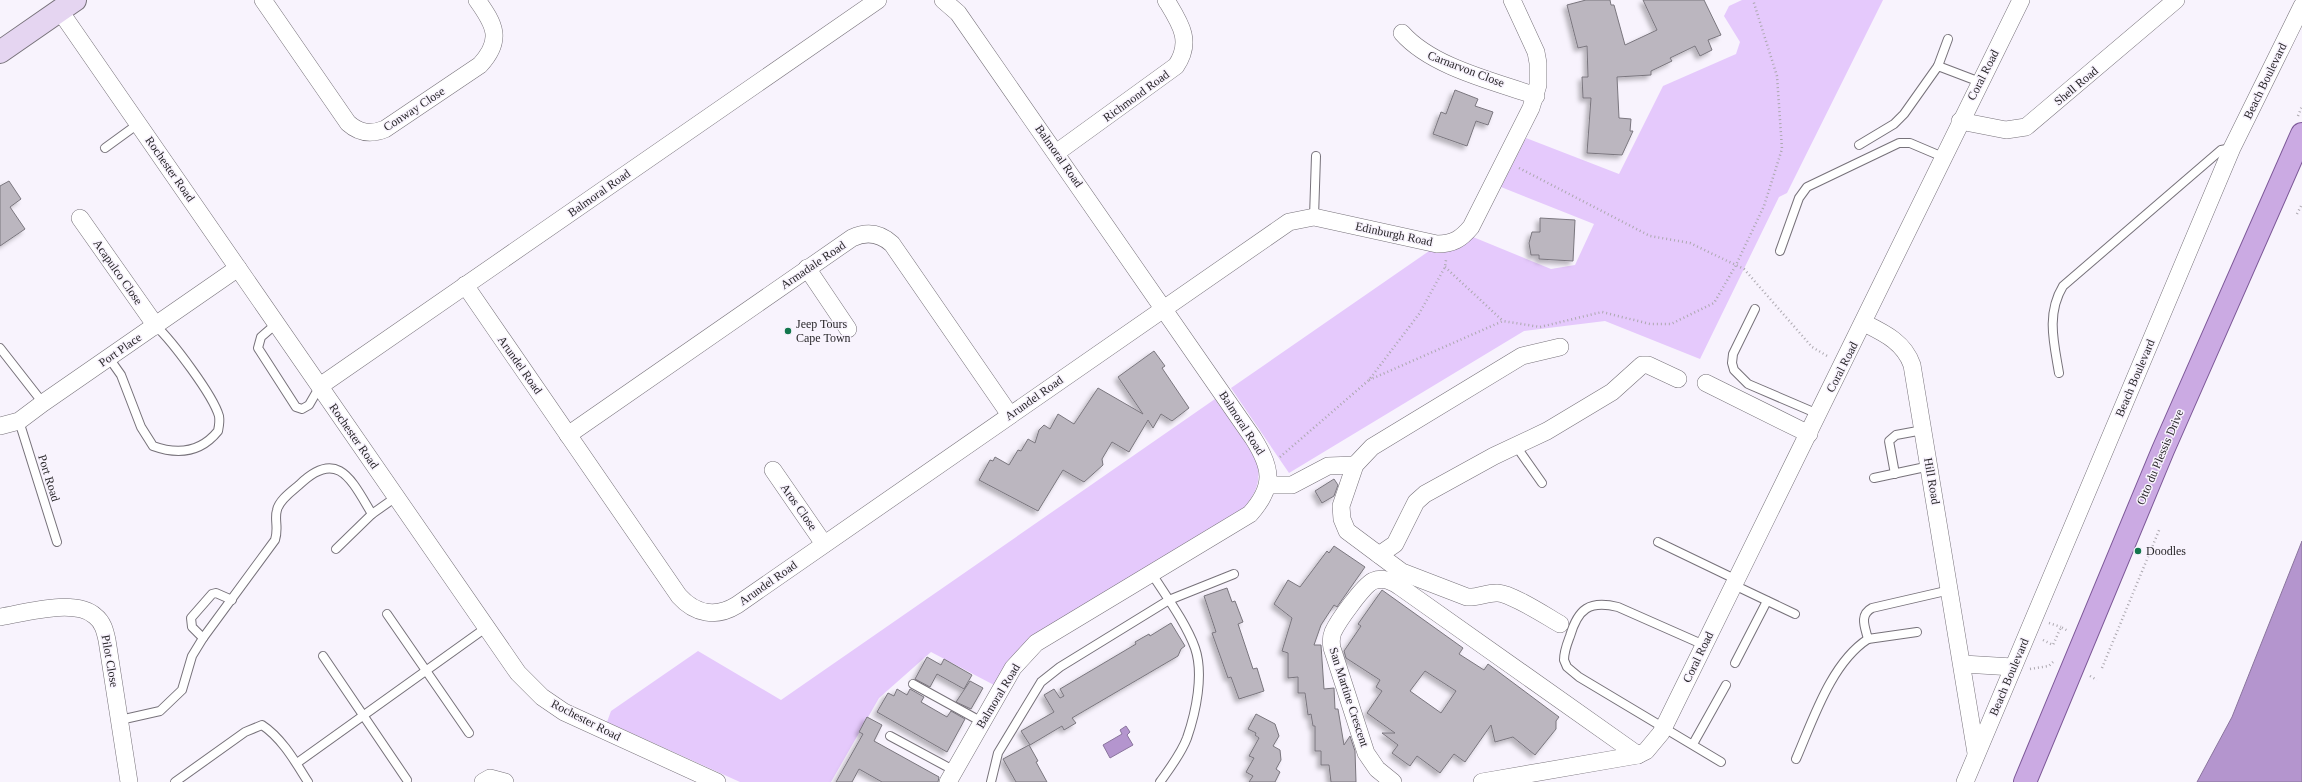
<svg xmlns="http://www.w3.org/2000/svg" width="2302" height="782" viewBox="0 0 2302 782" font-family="Georgia,serif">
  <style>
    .green { fill: #e5c9fc }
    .water { fill: #b495ce; stroke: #8a749d }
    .building { fill: #bbb6bf; stroke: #7a767e; fill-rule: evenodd; filter: url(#shadow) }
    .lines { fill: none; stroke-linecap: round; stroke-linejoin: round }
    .lane-casing { stroke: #77727a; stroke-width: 10 }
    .street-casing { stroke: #77727a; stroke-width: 18 }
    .secondary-casing { stroke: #77727a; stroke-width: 24 }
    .primary-casing { stroke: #7c5897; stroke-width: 24 }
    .path { stroke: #aca8af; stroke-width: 2.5; stroke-dasharray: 1 3; stroke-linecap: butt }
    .lane { stroke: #fff; stroke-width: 8 }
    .street { stroke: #fff; stroke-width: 17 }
    .secondary { stroke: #e5d5f1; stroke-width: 22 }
    .primary { stroke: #cbaae3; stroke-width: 22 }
    .poi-dot { fill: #13764d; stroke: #f8f3fd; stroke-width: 1.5 }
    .labels { text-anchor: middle; stroke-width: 3; stroke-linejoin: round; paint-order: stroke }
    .street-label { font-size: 12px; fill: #29272a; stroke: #f8f3fd }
    .poi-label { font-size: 12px; fill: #29272a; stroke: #f8f3fd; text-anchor: start }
  </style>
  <defs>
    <filter id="shadow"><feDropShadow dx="-3.5" dy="3.5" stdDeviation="2" flood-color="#0004"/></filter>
  </defs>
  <rect width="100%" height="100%" fill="#f8f3fd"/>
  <g class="green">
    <path d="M1742,0H1883L1787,193L1779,197L1700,359L1605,321L1524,331L1289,473L1231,388L1432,249C1449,252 1461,251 1473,237L1551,269L1575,265L1594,224L1501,187L1526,138L1619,174L1663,86L1736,54L1740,42L1724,16L1729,6Z"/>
    <path d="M1215,399L1256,458C1262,480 1257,492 1243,509L1030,638L1009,660L994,685L931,652L879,698L831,782H740L607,722L611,711L698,651L781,700Z"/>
  </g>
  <g class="water">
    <path d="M2302,541V782H2197L2232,717Z"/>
    <path d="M1126,726L1130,732L1127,735L1133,745L1110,758L1103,745L1122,734L1120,730Z"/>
  </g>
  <g class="building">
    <path d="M1586,0H1610L1611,5H1614L1625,45L1657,30L1643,0H1704L1721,35L1708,40L1712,50L1700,56L1695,46L1670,58L1672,61L1651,71V75L1617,77L1619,118L1631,119L1630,131H1633L1622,155L1587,153L1591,98H1583L1582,77H1588L1587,46L1578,48L1567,5Z"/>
    <path d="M1455,90L1478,99L1475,106L1493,112L1488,125L1476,121L1467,146L1433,134L1441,112L1446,114Z"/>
    <path d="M9,181L21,199L10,207L25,229L0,246V186Z"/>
    <path d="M1540,218L1575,220L1573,261L1539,259V255H1531L1529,243L1532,232H1540Z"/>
    <path d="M1154,351L1165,366L1162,368L1189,408L1172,421L1161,414L1153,428L1148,420L1129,452L1112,442L1102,459L1103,465L1084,482L1063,470L1038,511L979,480L990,460L993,461L995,457L1009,465L1018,450L1021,451L1028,439L1035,443L1039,430L1044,425L1050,429L1058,414L1074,424L1098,388L1143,414L1118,377Z"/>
    <path d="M1334,479L1338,485L1334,496L1322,503L1315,491Z"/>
    <path d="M1334,546L1365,567L1337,607L1334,605L1321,625L1314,645H1321L1324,689L1334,688L1335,709H1338L1344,745L1350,736L1355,751L1356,782H1331L1329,765H1321V751H1315V726H1313L1311,714L1308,715L1305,693H1298V677L1288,678V653L1282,651L1292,618L1274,604L1288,580L1300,587L1327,551L1329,553Z"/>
    <path d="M1227,588L1232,602L1235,601L1243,622L1238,624L1253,669L1257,668L1264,691L1239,699L1231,677L1228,678L1212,633L1216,632L1204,596Z"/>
    <path d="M1382,590L1463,648L1459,654L1484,670L1488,664L1559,717L1556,721V729L1535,755L1513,737L1495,742L1491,725L1465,762L1454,754L1440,773L1417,756L1410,766L1392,753L1398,745L1382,733H1395L1367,713L1382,691L1376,687L1380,680L1346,658L1344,651L1361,626L1358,624ZM1425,671L1456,691L1441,713L1410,691Z"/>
    <path d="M1171,623L1185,646L1181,649L1178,656L1072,718L1076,723L1064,730L1062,726L1030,745L1021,731L1054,712L1044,695L1054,689L1060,698L1064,696L1060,689L1136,644L1135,642L1149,634L1150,636Z"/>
    <path d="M927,657L941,665L944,659L972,675L964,689L937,674L930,687L915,679Z"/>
    <path d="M970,681L983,688L971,709L956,702Z"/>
    <path d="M897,689L907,695L910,689L924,697L921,702L947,717L951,711L965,719L947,752L877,712L888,693L894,696Z"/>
    <path d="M1256,714L1275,724L1279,736L1273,746L1280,750L1281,760L1276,769L1280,772L1275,782H1249L1253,776L1246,772L1254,758L1249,756L1259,738L1255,735L1256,733L1248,729Z"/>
    <path d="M867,717L882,725L874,741L939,777L938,782H882L859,769L852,782H836L863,734L859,732Z"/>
    <path d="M1029,745L1038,761L1036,762L1047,782H1016L1003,759Z"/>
  </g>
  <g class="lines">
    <g class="lane-casing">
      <g id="lane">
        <path d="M1938,66L1948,39"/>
        <path d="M1859,145L1894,124L1904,114L1938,66L1980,82"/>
        <path d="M105,148L138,124"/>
        <path d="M1314,217L1316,156"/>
        <path d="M1780,251L1799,198L1807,187L1899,143H1910L1943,157"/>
        <path d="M1755,309L1733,354L1732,363L1734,370L1748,384L1818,414"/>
        <path d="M276,324L261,337L258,348L296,407L302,409L309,405L320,386"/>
        <path d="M0,348L43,403"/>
        <path d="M109,358L121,375L141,427L153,446C178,455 201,452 218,431C219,426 220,422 219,416C213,395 172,341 156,326"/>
        <path d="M2059,373C2054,343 2046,314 2063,286L2221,150L2232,148"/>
        <path d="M19,421L57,542"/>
        <path d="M1516,446L1542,483"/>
        <path d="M1895,474L1889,441L1896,435L1923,430"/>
        <path d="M1874,478L1930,466"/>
        <path d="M1658,542L1737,580"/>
        <path d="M336,549L372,514L396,497"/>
        <path d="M1152,574C1166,596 1186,623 1195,648C1204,674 1196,712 1187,738C1181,754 1170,768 1160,782"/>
        <path d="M1734,585L1795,614"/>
        <path d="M387,614L469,733"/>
        <path d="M1917,632L1868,639C1865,627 1859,615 1872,608L1950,590"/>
        <path d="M203,638L192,627L191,618L212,594L216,593L232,600"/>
        <path d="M1704,645L1618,607C1589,600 1578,609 1570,636C1567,644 1564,651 1564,660L1567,667L1579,677L1721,762"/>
        <path d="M323,656L407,780"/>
        <path d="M1735,663L1767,601"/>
        <path d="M913,684L982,722"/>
        <path d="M120,720L160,711L182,690L192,656L203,638L275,540C279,528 274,519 277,510C279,500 292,491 299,485C338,447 352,481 372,514"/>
        <path d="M890,736L955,771"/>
        <path d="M1693,744L1726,685"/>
        <path d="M1796,759C1813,720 1831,663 1868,639"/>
        <path d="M297,763L487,627"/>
        <path d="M175,782L245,732L262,725C282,738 296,763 308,782"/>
        <path d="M991,782L998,753L1041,682L1060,667L1169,600L1234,574"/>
      </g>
    </g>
    <g class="street-casing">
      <g id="street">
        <path d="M263,0L348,123C359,133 370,135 385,129L480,65C503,40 495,25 477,0"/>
        <path d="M943,0L958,13L1253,438C1272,468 1275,486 1250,514L1036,643L1013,668L948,782"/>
        <path d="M60,11L518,673L542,697L564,712L717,782"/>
        <path d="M1402,33C1432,67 1493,81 1536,96"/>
        <path d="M1960,121L2006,130L2026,127L2176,0"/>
        <path d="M1056,153L1176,66C1193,41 1180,23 1166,0"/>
        <path d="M80,218L156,326"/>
        <path d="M807,268L848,329"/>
        <path d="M465,285L679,596C695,614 716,618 737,605L1289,222L1314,217L1437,244C1453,244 1461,239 1471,227L1531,108L1538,85V63L1536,52L1512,0"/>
        <path d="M1864,323C1884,333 1904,342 1912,365L1976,753"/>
        <path d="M1560,347L1522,356L1372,447L1355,465L1341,506L1342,519L1347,531L1402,572L1467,597C1478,598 1488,592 1498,593C1512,594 1546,616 1560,624"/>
        <path d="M1706,383L1809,434"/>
        <path d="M320,386L878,0"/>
        <path d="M0,426L19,421L43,403L238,268"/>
        <path d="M568,435L852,238C867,231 880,233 892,244L1010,415"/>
        <path d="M773,470L824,544"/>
        <path d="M1268,485H1292L1328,466L1355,465"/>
        <path d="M1379,555L1395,544L1416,502L1425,494L1494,456L1547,431L1612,392L1642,365H1648L1678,379"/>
        <path d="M0,617C25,613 75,598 95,616C103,622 105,631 107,640L129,782"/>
        <path d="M1963,664L2013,667"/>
        <path d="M483,782L490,778L505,782"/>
        <path d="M1393,782L1377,769L1366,753L1332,648C1331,643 1331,637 1333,632C1338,621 1363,586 1373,581C1383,577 1391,581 1399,586L1638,755"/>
        <path d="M1482,782L1638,755L1646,751L1661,733L2021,0"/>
        <path d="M1965,782L2232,148L2302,6"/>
      </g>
    </g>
    <g class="secondary-casing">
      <path id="secondary" d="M0,52L75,0"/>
    </g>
    <g class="primary-casing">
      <path id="primary" d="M2025,782L2163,450L2302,134"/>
    </g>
    <g class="path">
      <path d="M2298,116L2302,106"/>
      <path d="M1519,168L1650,236L1690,243L1744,269L1812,347L1829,357"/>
      <path d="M2297,214L2302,204"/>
      <path d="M1445,267L1503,321"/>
      <path d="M1369,380L1503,321L1540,327L1602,312L1650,324H1671L1714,303L1736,265L1764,206L1782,149L1777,76L1753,0"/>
      <path d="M1280,457L1369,380L1419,314L1445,267L1446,260"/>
      <path d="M2049,623L2061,627"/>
      <path d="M2043,640L2053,645L2061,627L2068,631"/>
      <path d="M2102,668L2160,528"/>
      <path d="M2030,669L2049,666L2053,662"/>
      <path d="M2090,676L2097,680"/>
    </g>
    <use href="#lane" class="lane"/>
    <use href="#street" class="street"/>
    <use href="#secondary" class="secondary"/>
    <use href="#primary" class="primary"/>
  </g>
  <g class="poi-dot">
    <circle cx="788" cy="331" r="4"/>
    <circle cx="2138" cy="551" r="4"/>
  </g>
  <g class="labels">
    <g class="street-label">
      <text transform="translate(1466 69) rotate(21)" y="4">Carnarvon Close</text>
      <text transform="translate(1983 75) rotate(-63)" y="4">Coral Road</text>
      <text transform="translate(2265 81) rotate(-64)" y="4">Beach Boulevard</text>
      <text transform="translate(2076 86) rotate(-40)" y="4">Shell Road</text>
      <text transform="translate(1136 96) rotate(-36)" y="4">Richmond Road</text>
      <text transform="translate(414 109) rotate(-33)" y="4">Conway Close</text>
      <text transform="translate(1059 156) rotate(55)" y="4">Balmoral Road</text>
      <text transform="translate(170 169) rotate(55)" y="4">Rochester Road</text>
      <text transform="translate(599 193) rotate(-35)" y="4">Balmoral Road</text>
      <text transform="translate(1394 234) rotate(12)" y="4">Edinburgh Road</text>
      <text transform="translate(813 265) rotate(-34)" y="4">Armadale Road</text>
      <text transform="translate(118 272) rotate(55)" y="4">Acapulco Close</text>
      <text transform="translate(120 350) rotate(-35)" y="4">Port Place</text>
      <text transform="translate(520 365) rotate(55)" y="4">Arundel Road</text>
      <text transform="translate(1842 367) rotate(-63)" y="4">Coral Road</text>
      <text transform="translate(2135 378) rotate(-67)" y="4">Beach Boulevard</text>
      <text transform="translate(1034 398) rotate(-35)" y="4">Arundel Road</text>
      <text transform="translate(1242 423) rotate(57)" y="4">Balmoral Road</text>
      <text transform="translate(354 436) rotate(55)" y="4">Rochester Road</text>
      <text transform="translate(2160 457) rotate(-67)" y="4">Otto du Plessis Drive</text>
      <text transform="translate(49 478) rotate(73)" y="4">Port Road</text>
      <text transform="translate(1932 481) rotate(80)" y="4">Hill Road</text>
      <text transform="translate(799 507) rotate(55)" y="4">Aros Close</text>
      <text transform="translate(768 583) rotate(-35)" y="4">Arundel Road</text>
      <text transform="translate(1698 657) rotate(-64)" y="4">Coral Road</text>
      <text transform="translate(110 661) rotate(80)" y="4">Pilot Close</text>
      <text transform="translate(2009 677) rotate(-67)" y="4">Beach Boulevard</text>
      <text transform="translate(998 696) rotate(-59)" y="4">Balmoral Road</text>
      <text transform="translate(1349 697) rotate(72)" y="4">San Martine Crescent</text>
      <text transform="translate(586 720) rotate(27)" y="4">Rochester Road</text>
    </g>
    <g class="poi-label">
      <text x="796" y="328">Jeep Tours<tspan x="796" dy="14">Cape Town</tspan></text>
      <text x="2146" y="555">Doodles</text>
    </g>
  </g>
</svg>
